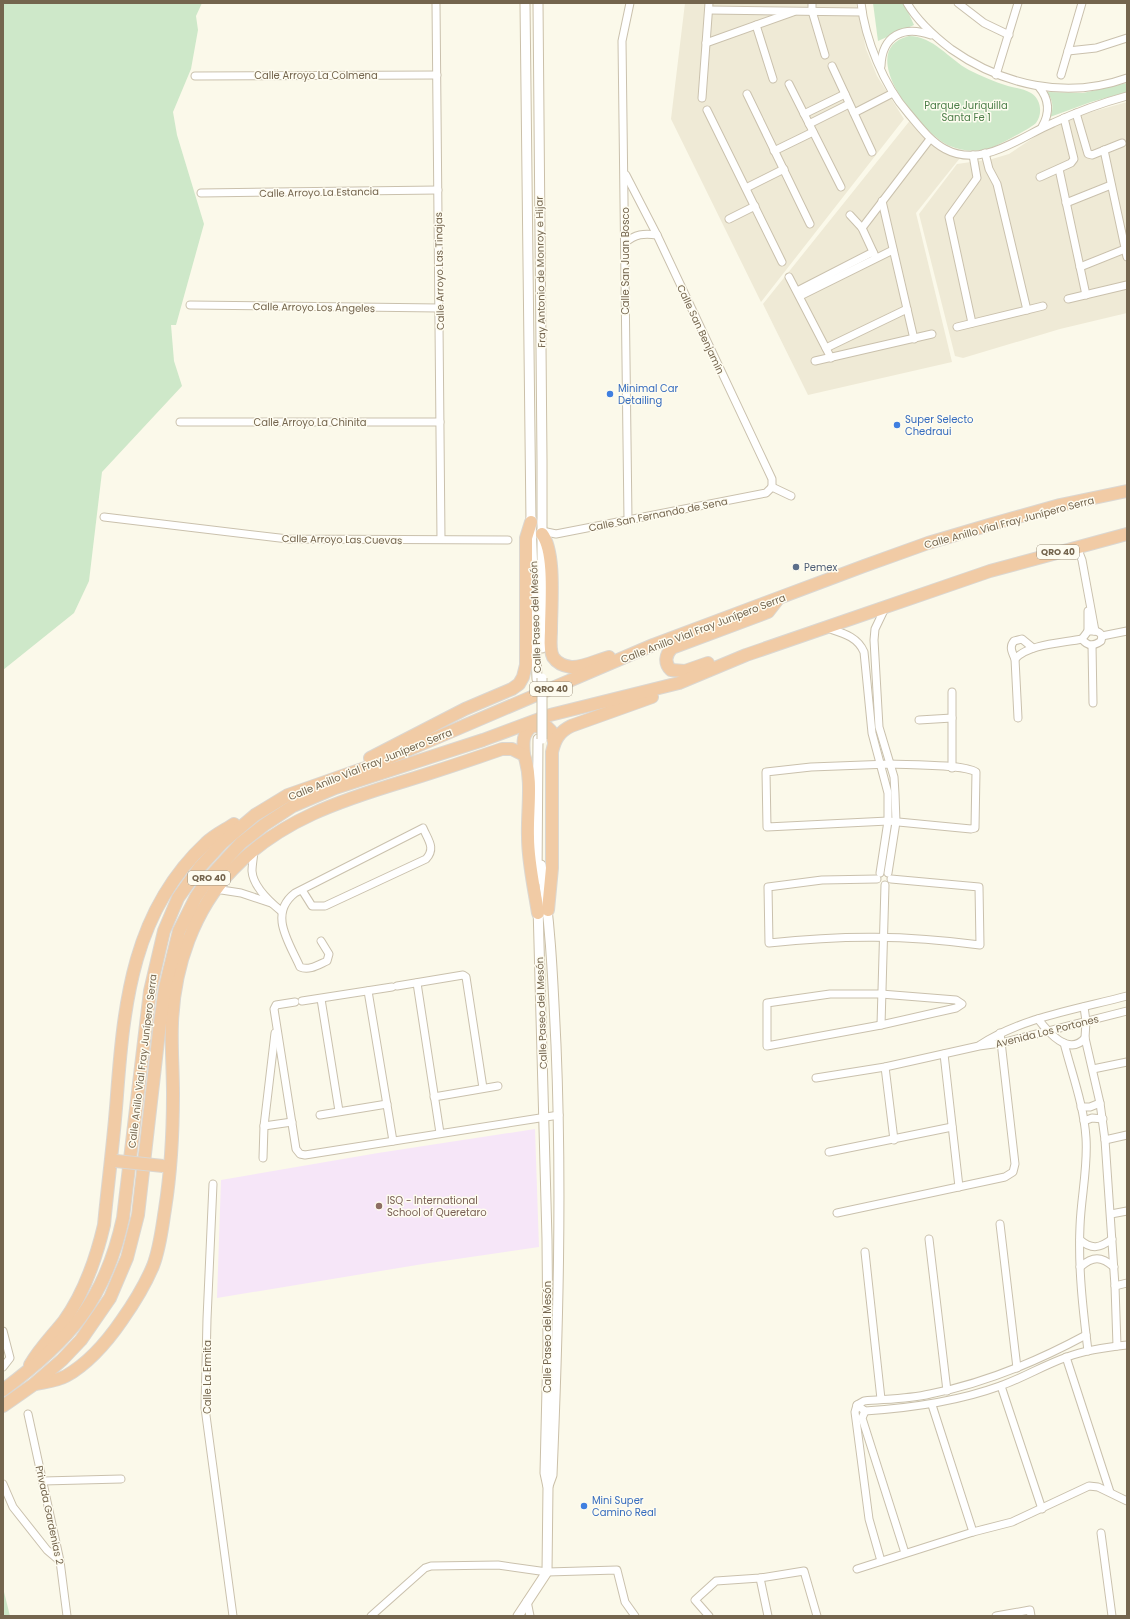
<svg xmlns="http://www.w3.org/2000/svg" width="1130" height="1619" viewBox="0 0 1130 1619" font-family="Poppins,sans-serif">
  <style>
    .residential { fill: #efead6 }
    .education { fill: #f6e6f8 }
    .green { fill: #cee8c9 }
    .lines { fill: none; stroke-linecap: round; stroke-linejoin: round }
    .street-casing { stroke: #cac1ad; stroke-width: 9 }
    .secondary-casing { stroke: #cbc0a9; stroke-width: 11 }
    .highway-casing { stroke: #dbd7d1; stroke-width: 14 }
    .street { stroke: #fff; stroke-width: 7 }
    .secondary { stroke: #fff; stroke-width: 9 }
    .highway { stroke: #f1cba5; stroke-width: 12 }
    .secondary-bridge-casing { stroke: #cbc0a9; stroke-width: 11; stroke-linecap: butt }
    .highway-bridge-casing { stroke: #dbd7d1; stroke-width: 14; stroke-linecap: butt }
    .secondary-bridge { stroke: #fff; stroke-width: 9 }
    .highway-bridge { stroke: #f1cba5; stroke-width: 12 }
    .shop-dot { fill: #3f7fe0; stroke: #fefcf0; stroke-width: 1.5 }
    .service-dot { fill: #5c6f8a; stroke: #fefcf0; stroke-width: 1.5 }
    .education-dot { fill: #8d6e63; stroke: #fefcf0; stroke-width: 1.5 }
    .labels { text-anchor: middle; stroke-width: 3; stroke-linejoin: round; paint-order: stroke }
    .shield { fill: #fefcf0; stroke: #9d927f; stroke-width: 1 }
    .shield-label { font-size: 9px; font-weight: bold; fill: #74654e }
    .street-label { font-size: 10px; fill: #74654e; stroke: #fefcf0 }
    .park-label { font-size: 10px; fill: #4d7f4a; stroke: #fefcf0 }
    .shop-label { font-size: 10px; fill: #366cbe; stroke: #fefcf0; text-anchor: start }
    .service-label { font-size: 10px; fill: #4e5e75; stroke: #fefcf0; text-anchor: start }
    .education-label { font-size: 10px; fill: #785e54; stroke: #fefcf0; text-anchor: start }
  </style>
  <rect width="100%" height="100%" fill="#fbf9ea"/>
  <g class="residential">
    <path d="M685,3H856L866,49L877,76L904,119L761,302L671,119Z"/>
    <path d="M1127,102V313L1060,329L963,358L955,356L919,214L957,164L992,159L1009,154L1045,130L1084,114Z"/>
    <path d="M912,118L933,140L964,153L916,213L952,362L808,395L763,304Z"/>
  </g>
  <path class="education" d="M535,1129L539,1247L423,1264L217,1298L221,1180L378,1153Z"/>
  <g class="green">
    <path d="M3,3H202L196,16L198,30L191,69L173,112L177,135L204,224L176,325H171L174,361L182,386L102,472L89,581L74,613L3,670Z"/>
    <path d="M873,3H904L914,25L878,41Z"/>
    <path d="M909,36C933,36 949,59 969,70C981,76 995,82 1008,86C1016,88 1024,89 1031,93C1041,99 1043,114 1036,123C1033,127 995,147 989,149C976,152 961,151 950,146C922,134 852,50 909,36Z"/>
    <path d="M1127,83V92L1091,102L1050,117C1054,108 1053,100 1047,92L1083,93Z"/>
    <path d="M3,1588L10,1616H3Z"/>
  </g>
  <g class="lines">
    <g class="street-casing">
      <g id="street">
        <path d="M436,3L441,539"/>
        <path d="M812,3V11L825,55"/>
        <path d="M861,3C865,39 884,86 908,113C919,126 930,141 945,149C982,169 1020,137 1053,123C1077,112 1101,103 1127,96"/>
        <path d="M907,3C918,22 934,36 951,49C1002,85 1066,100 1127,78"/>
        <path d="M958,3L984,23L1009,35"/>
        <path d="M709,10L862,12"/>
        <path d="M756,25L773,79"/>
        <path d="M706,43L793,12"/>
        <path d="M1068,51L1096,48L1127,38"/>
        <path d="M832,66L872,152"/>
        <path d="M881,66C882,35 904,25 931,35"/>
        <path d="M996,75L1018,3"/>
        <path d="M1061,75L1082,3"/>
        <path d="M195,76L437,75"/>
        <path d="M789,84L841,187"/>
        <path d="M1039,87C1050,100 1050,113 1042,127"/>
        <path d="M747,94L810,224"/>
        <path d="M702,98L709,3"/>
        <path d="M707,110L782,262"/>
        <path d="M854,113L893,93"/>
        <path d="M1076,113L1088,154L1092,155L1122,143"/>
        <path d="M804,114L845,94"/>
        <path d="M809,124L849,104"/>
        <path d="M1104,150L1127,257"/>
        <path d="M774,151L813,132"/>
        <path d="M985,153L989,169L997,184L1027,310"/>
        <path d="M1059,169L1086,295"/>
        <path d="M626,175L657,235L772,479V487"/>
        <path d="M1040,177L1071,163L1074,159L1064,118"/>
        <path d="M746,188L784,169"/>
        <path d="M201,193L438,190"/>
        <path d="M882,201L914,339"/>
        <path d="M1066,203L1111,185"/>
        <path d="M850,215L862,228L875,256"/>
        <path d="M729,219L755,206"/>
        <path d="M862,228L930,139"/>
        <path d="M625,243C635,234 644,233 657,235"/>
        <path d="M1080,267L1125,249"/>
        <path d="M789,277L831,358"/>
        <path d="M797,291L873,252"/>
        <path d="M800,296L893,250"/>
        <path d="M1068,299L1127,285"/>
        <path d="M190,305L439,308"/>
        <path d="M972,323L949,217L977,178L973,155"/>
        <path d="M957,327L1043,306"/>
        <path d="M826,348L907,309"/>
        <path d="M815,361L932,334"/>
        <path d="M180,422H440"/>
        <path d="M772,487L791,496"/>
        <path d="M104,517L288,539L508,540"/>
        <path d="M628,520L622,41L630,3"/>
        <path d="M542,531L556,534L766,493L772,487"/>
        <path d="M1077,547L1082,560L1095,631"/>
        <path d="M886,606L875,629L874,640L879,727L894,777L895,794L896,822L888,873"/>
        <path d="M1088,611V631"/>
        <path d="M827,628C842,633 857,636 864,652L872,733L888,793V821L880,873"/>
        <path d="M1088,631C1094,631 1099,630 1102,636L1101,641C1094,646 1088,647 1082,639Z"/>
        <path d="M1102,636L1127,631"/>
        <path d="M1092,645L1093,703"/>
        <path d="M1015,659C1028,644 1063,643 1082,639"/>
        <path d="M952,692V768"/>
        <path d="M1018,718L1015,659C1012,652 1009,647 1014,641L1022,639L1033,648"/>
        <path d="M919,720L952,718"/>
        <path d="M890,764C908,765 963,764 976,772L975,828L971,829L888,821L767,827L766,772L811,767Z"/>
        <path d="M254,849C254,856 252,864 252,871C253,887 270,902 281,911"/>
        <path d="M877,879L822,880L768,887L769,943C844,935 905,935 980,945L979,887L891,879"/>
        <path d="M215,889L241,893L271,903"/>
        <path d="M302,890L312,906H325L426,859C436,848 428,840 423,828L295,893C268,914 289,942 300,967C309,971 318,965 327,961L329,954L321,941"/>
        <path d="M417,983L440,1133"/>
        <path d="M397,986L463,975L466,977L483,1088"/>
        <path d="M368,991L393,1141"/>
        <path d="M830,994H881L956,1000L962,1004L956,1008L881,1025L767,1046V1003Z"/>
        <path d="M321,999L339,1111"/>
        <path d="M302,1001L392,987"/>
        <path d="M295,1002L276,1005L274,1009L296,1149L300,1154L305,1155L559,1115"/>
        <path d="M1084,1007L1086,1021L1085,1038L1100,1103L1105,1140L1115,1286L1117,1346"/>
        <path d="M1038,1019C1048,1032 1069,1057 1085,1038"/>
        <path d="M881,1025L885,885"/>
        <path d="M1064,1043C1072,1074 1084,1106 1086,1138C1088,1168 1081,1197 1080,1226C1078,1268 1083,1310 1088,1351"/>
        <path d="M980,1045C1023,1017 1078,1009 1127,996"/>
        <path d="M944,1054L959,1187"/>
        <path d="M885,1067L894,1140"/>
        <path d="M1093,1069L1127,1062"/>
        <path d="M816,1078L885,1067L979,1046L1001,1043L1127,1011"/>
        <path d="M434,1097L498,1086"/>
        <path d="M1081,1107H1090L1100,1103"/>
        <path d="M320,1115L387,1104"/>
        <path d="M1084,1121L1092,1118L1103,1119"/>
        <path d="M264,1126L292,1122"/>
        <path d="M1105,1140L1127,1135"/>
        <path d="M829,1152L952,1127"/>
        <path d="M263,1158L264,1126L275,1033"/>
        <path d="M213,1184L207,1319L205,1408L233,1616"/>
        <path d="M837,1213L1005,1177L1013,1172L1015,1164L1000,1033"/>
        <path d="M1111,1214L1127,1211"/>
        <path d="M1000,1224L1017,1368"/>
        <path d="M929,1239L947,1391"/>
        <path d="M1080,1240C1092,1250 1100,1248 1112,1239"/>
        <path d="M865,1252L881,1399"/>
        <path d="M1080,1267C1093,1256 1101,1256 1114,1267"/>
        <path d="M1115,1286L1127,1283"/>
        <path d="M3,1331L10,1358L3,1367"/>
        <path d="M1066,1357L1110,1492"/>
        <path d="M1001,1386L1042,1509"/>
        <path d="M857,1405L865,1411C911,1408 956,1402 1000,1386C1023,1378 1044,1365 1067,1357C1086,1350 1107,1347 1127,1345"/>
        <path d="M932,1405L973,1532"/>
        <path d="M865,1411L862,1418L905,1553"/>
        <path d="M28,1414L60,1561L67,1616"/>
        <path d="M43,1481L121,1479"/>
        <path d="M3,1484L13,1507L47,1550L60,1561"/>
        <path d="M1101,1533L1112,1616"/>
        <path d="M881,1561L869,1519L855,1412L857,1405L864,1401C886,1399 909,1399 930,1394C986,1383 1036,1362 1086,1335"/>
        <path d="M857,1569L973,1532L1012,1522L1089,1486L1098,1487L1127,1501"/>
        <path d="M760,1578L768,1616"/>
        <path d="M527,1601L530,1616"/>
        <path d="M371,1616L425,1568L431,1566L498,1565L547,1572L617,1570L625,1602L635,1616"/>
        <path d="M709,1616L695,1600L716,1581L760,1578L804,1571L817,1616"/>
        <path d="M996,1616L1030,1610L1031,1616"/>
      </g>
    </g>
    <g class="secondary-casing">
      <g id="secondary">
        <path d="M525,3L531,522L537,679"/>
        <path d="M538,3L542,460V648"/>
        <path d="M541,865C551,924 553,985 556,1045C562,1189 558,1332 552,1475L548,1486"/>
        <path d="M537,880L538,739"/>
        <path d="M518,1616L547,1572L548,1487L545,1473L548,1346L547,1239L538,906"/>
      </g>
    </g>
    <g class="highway-casing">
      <g id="highway">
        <path d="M542,534C556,552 551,605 551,630C551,638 549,649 553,657C557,663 564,666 571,667C583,668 597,660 609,657"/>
        <path d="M708,663L685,671L671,670C664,663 665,655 672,648L768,612L778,599"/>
        <path d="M524,755C523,743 522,734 532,726L547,727L551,731L554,742"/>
        <path d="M370,758L465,709L512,689L519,684L523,677L526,665V538L531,522"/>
        <path d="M548,910L552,868V752C555,739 559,732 571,726L652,697"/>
        <path d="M30,1365C39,1349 52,1336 64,1321C85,1292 96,1259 104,1225C108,1182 114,1139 117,1095C124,1002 133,911 206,843C214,835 225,830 234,824"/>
        <path d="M36,1384C45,1382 57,1381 66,1376C89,1363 107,1342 122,1320C134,1303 145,1285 153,1266C160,1248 162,1228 165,1209C171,1171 173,1133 173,1094C173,1070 171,1046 172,1023C174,967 194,909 233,869C280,820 342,800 405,781C438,771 470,760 502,749H512L524,755C533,780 527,810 528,837C528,862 534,887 538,913"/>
        <path d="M3,1390C69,1341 105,1301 123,1218L150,991L164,931L178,898L200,867L222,843L255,815L288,795L368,767L653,645L864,566L928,543L989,525L1060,505L1127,491"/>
        <path d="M3,1406L33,1385L62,1360L81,1340L110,1298L127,1258L138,1215L160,1023L165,988L179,931L196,897L209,878L241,843L264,825L293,806L335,788L483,740L550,715L679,683L746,655L990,571L1127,534"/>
      </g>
    </g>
    <use href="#street" class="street"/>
    <use href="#secondary" class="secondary"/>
    <use href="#highway" class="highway"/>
    <g class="secondary-bridge-casing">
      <path id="secondary-bridge" d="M542,678V739"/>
    </g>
    <g class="highway-bridge-casing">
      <path id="highway-bridge" d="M116,1161L163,1166"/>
    </g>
    <use href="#secondary-bridge" class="secondary-bridge"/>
    <use href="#highway-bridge" class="highway-bridge"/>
  </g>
  <g class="shop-dot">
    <circle cx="610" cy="394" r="4"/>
    <circle cx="897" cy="425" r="4"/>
    <circle cx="584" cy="1506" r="4"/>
  </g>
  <circle class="service-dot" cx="796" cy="567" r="4"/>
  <circle class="education-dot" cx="379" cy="1206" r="4"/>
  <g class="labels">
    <g class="shield">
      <rect x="1037" y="545" width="42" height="14" rx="3"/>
      <rect x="530" y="682" width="42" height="14" rx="3"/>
      <rect x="188" y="871" width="42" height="14" rx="3"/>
    </g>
    <g class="shield-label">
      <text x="1058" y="555">QRO 40</text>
      <text x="551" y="692">QRO 40</text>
      <text x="209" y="881">QRO 40</text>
    </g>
    <g class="street-label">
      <text x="316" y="79">Calle Arroyo La Colmena</text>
      <text transform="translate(319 192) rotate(-1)" y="4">Calle Arroyo La Estancia</text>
      <text transform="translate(625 261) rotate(-90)" y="4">Calle San Juan Bosco</text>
      <text transform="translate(439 271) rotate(-91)" y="4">Calle Arroyo Las Tinajas</text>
      <text transform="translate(540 272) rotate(-91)" y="4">Fray Antonio de Monroy e Hijar</text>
      <text transform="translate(314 307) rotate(1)" y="4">Calle Arroyo Los Ángeles</text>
      <text transform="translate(701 329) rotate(65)" y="4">Calle San Benjamín</text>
      <text x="310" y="426">Calle Arroyo La Chinita</text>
      <text transform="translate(658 514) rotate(-11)" y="4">Calle San Fernando de Sena</text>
      <text transform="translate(1009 522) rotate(-15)" y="4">Calle Anillo Vial Fray Junípero Serra</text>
      <text transform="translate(342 539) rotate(1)" y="4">Calle Arroyo Las Cuevas</text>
      <text transform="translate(535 617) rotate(-92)" y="4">Calle Paseo del Mesón</text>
      <text transform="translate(703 628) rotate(-21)" y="4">Calle Anillo Vial Fray Junípero Serra</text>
      <text transform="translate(370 764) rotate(-22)" y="4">Calle Anillo Vial Fray Junípero Serra</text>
      <text transform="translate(541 1013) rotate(-92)" y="4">Calle Paseo del Mesón</text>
      <text transform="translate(1047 1031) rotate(-14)" y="4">Avenida Los Portones</text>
      <text transform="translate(142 1061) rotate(-83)" y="4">Calle Anillo Vial Fray Junípero Serra</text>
      <text transform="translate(547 1337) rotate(-90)" y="4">Calle Paseo del Mesón</text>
      <text transform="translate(207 1377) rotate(-90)" y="4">Calle La Ermita</text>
      <text transform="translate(50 1515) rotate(78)" y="4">Privada Gardenias 2</text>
    </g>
    <g class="park-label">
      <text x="966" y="109">Parque Juriquilla<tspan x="966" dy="12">Santa Fe 1</tspan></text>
    </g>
    <g class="shop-label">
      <text x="618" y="392">Minimal Car<tspan x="618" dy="12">Detailing</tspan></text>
      <text x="905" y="423">Super Selecto<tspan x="905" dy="12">Chedraui</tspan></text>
      <text x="592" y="1504">Mini Super<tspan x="592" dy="12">Camino Real</tspan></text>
    </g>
    <g class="service-label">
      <text x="804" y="571">Pemex</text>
    </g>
    <g class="education-label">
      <text x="387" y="1204">ISQ - International<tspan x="387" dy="12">School of Queretaro</tspan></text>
    </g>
  </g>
  <rect width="1130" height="1619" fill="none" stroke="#74654e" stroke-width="8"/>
</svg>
